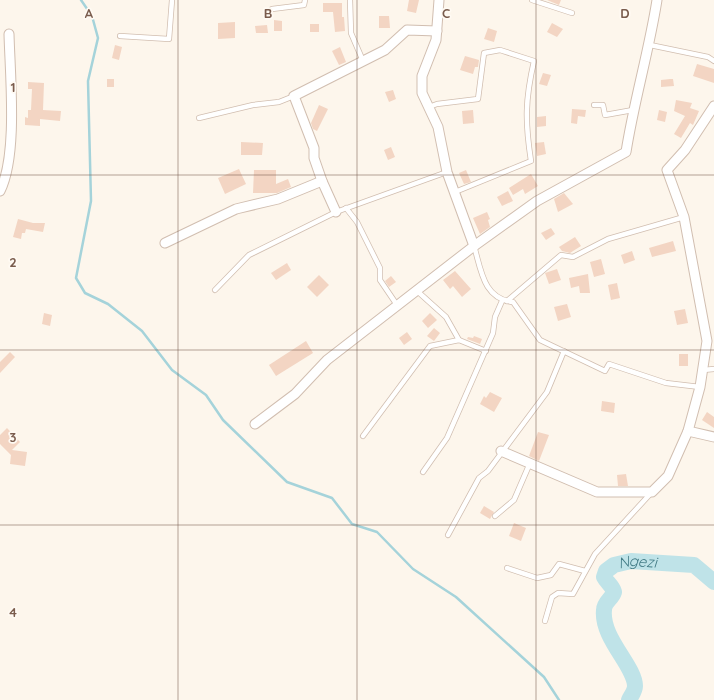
<svg xmlns="http://www.w3.org/2000/svg" width="714" height="700" viewBox="0 0 714 700" font-family="Quicksand,sans-serif">
  <style>
    .lines { fill: none; stroke-linecap: round; stroke-linejoin: round }
    .stream { stroke: #a5d3da; stroke-width: 2.5 }
    .river { stroke: #bfe3e8; stroke-width: 16 }
    .building { fill: #f3d5c3 }
    .lane-casing { stroke: #d1beb0; stroke-width: 6 }
    .street-casing { stroke: #d1beb0; stroke-width: 11 }
    .lane { stroke: #fff; stroke-width: 4.5 }
    .street { stroke: #fff; stroke-width: 9 }
    .grid { fill: none; stroke: #7a5c4d; stroke-width: 1; stroke-opacity: 0.55 }
    .labels { text-anchor: middle; stroke-width: 3.5; stroke-linejoin: round; paint-order: stroke }
    .water-label { font-size: 15px; font-style: italic; fill: #437c86; stroke: #fffaf3 }
    .grid-label { font-size: 13px; text-anchor: middle; font-weight: bold; fill: #7a5c4d; stroke: #fffaf3; stroke-width: 3.5; stroke-linejoin: round; paint-order: stroke }
  </style>
  <rect width="100%" height="100%" fill="#fdf6ec"/>
  <g class="lines">
    <path class="stream" d="M81,0L92,16L98,38L88,81L91,201L76,278L85,293L108,304L142,331L172,370L206,395L223,420L287,482L332,498L352,524L377,532L413,569L456,597L544,677L559,700"/>
    <path class="river" id="s1" d="M629,700C631,696 635,691 635,686C635,666 601,638 604,610C604,602 612,599 614,592C612,585 607,583 604,577L606,571L614,565L631,561L694,565L714,582"/>
  </g>
  <g class="building">
    <path d="M409,0H419L416,13L407,11Z"/>
    <path d="M547,0H561L559,5Z"/>
    <path d="M323,3H342V17H344L345,31L335,32L333,12H323Z"/>
    <path d="M379,16H389L390,28H379Z"/>
    <path d="M274,20L282,21V31H274Z"/>
    <path d="M235,22V38L218,39V23Z"/>
    <path d="M552,23L563,29L557,37L547,32Z"/>
    <rect x="310" y="24" width="9" height="8"/>
    <path d="M267,25L268,33H256L255,26Z"/>
    <path d="M488,28L497,31L494,42L484,39Z"/>
    <path d="M115,45L122,47L119,60L112,58Z"/>
    <path d="M340,47L346,62L339,65L332,51Z"/>
    <path d="M465,56L479,60L478,67H475L473,74L460,70Z"/>
    <path d="M697,64L714,69V83L693,76Z"/>
    <path d="M543,73L551,75L547,86L539,84Z"/>
    <rect x="107" y="79" width="7" height="8"/>
    <path d="M670,79H673L674,86L661,87V80Z"/>
    <path d="M28,82L44,83L43,110L61,111L60,121L40,119V126L25,125V117L28,118V110H31L32,89H28Z"/>
    <path d="M393,90L396,99L389,102L385,92Z"/>
    <path d="M676,100L692,103L690,108L699,111L693,125L690,123L681,138L674,134L685,116L674,111Z"/>
    <path d="M319,105L328,109L317,131L313,129L311,123Z"/>
    <path d="M572,109L586,110L585,117L578,116L577,124L571,123Z"/>
    <path d="M473,110L474,123L463,124L462,111Z"/>
    <path d="M659,110L667,112L665,122L657,120Z"/>
    <path d="M546,116V126L537,127V117Z"/>
    <path d="M241,142L263,143L262,155H241Z"/>
    <path d="M544,142L546,154L537,156L535,143Z"/>
    <path d="M391,147L395,157L388,160L384,150Z"/>
    <path d="M239,169L246,184L225,194L218,178Z"/>
    <path d="M254,170H276V184L288,179L291,187L277,193H253Z"/>
    <path d="M466,170L471,182L464,184L459,173Z"/>
    <path d="M531,174L538,186L525,194L523,189L513,195L509,188Z"/>
    <path d="M508,191L513,201L502,206L497,197Z"/>
    <path d="M564,193L573,204L558,212L554,199Z"/>
    <path d="M487,212L490,219L488,220L490,227L480,234L473,218Z"/>
    <path d="M18,219L33,223H45L43,232L26,229L25,233H22L21,239L13,237Z"/>
    <path d="M551,228L555,234L546,240L541,233Z"/>
    <path d="M575,237L581,246L570,253L562,251L559,247Z"/>
    <path d="M673,241L676,251L652,257L649,248Z"/>
    <path d="M632,251L635,260L624,264L621,255Z"/>
    <path d="M601,259L605,274L594,277L590,262Z"/>
    <path d="M287,263L291,270L276,280L271,273Z"/>
    <path d="M557,269L561,280L549,284L545,273Z"/>
    <path d="M455,271L471,289L462,297L453,286L450,289L443,280Z"/>
    <path d="M588,274L590,293H580L579,286L571,288L569,278Z"/>
    <path d="M319,275L329,285L317,297L307,287Z"/>
    <path d="M391,276L396,282L389,287L385,281Z"/>
    <path d="M617,283L620,298L611,300L608,285Z"/>
    <path d="M567,304L571,317L558,321L554,307Z"/>
    <path d="M685,309L688,323L677,325L674,311Z"/>
    <path d="M44,313L52,315L50,326L42,324Z"/>
    <path d="M430,313L437,320L428,328L422,321Z"/>
    <path d="M434,328L440,333L434,341L427,336Z"/>
    <path d="M407,332L412,339L404,345L399,338Z"/>
    <path d="M474,336L482,339L480,344L467,339L468,337L473,338Z"/>
    <path d="M306,341L313,353L276,376L269,365Z"/>
    <path d="M10,352L15,357L0,373V362Z"/>
    <rect x="679" y="354" width="9" height="12"/>
    <path d="M490,392L502,398L494,412L480,404L484,396L486,398Z"/>
    <path d="M602,401L615,403L614,413L601,411Z"/>
    <path d="M707,412L714,417V428L702,420Z"/>
    <path d="M7,428L20,442L12,450L27,452L25,466L10,464L11,455L0,444V435Z"/>
    <path d="M538,432L549,435L539,461L529,456Z"/>
    <path d="M626,474L628,486H618L617,475Z"/>
    <path d="M484,506L494,512L490,519L480,513Z"/>
    <path d="M514,523L526,528L521,541L509,536Z"/>
  </g>
  <g class="lines">
    <g class="lane-casing">
      <g id="lane">
        <path d="M350,0L351,33L363,61"/>
        <path d="M532,0L572,13"/>
        <path d="M272,9L304,5L305,0"/>
        <path d="M120,36L169,39L172,0"/>
        <path d="M650,45L708,57L714,61"/>
        <path d="M594,105H603L605,115L633,110"/>
        <path d="M429,107L437,104L478,99L484,53L500,50L534,61C525,100 525,122 531,161L455,192"/>
        <path d="M199,118L253,105L279,102L294,96"/>
        <path d="M346,208L357,222L380,268V280L397,305"/>
        <path d="M474,246C481,269 483,299 513,302L540,340L605,371L609,364L666,383L700,387"/>
        <path d="M215,290L249,255L336,212L447,172"/>
        <path d="M416,290L446,317L459,340"/>
        <path d="M507,301L561,255L573,257L608,239L684,217"/>
        <path d="M703,370L714,369"/>
        <path d="M363,436L430,346L459,340L486,351"/>
        <path d="M423,472L447,438L493,333L495,317L502,301"/>
        <path d="M495,516L514,500L530,463"/>
        <path d="M448,535L479,478L488,471L547,392L564,351"/>
        <path d="M507,568L537,578L551,575L559,564L585,571"/>
        <path d="M545,621L552,597L558,593L573,594L595,554L652,492"/>
      </g>
    </g>
    <g class="street-casing">
      <g id="street">
        <path d="M439,0L436,40L422,76V93L438,127L447,172L474,246"/>
        <path d="M0,191C18,155 10,75 9,34"/>
        <path d="M336,212L322,181L314,158V148L294,96L385,50L407,30L437,31"/>
        <path d="M165,243L236,209L278,199L322,181"/>
        <path d="M255,424L295,394L327,360L474,246L537,201L626,152C634,101 649,51 657,0"/>
        <path d="M688,431L714,437"/>
        <path d="M501,451L597,492H652L668,476L688,431L700,387L707,341L684,217L667,170L685,150L714,106"/>
      </g>
    </g>
    <use href="#lane" class="lane"/>
    <use href="#street" class="street"/>
  </g>
  <path class="grid" d="M178,0V700M357,0V700M536,0V700M0,175H714M0,350H714M0,525H714"/>
  <g class="labels">
    <g class="water-label">
      <text dy="5" stroke="none"><textPath href="#s1" startOffset="178">Ngezi</textPath></text>
    </g>
  </g>
  <g class="grid-label">
    <text x="89" y="18">A</text>
    <text x="268" y="18">B</text>
    <text x="446" y="18">C</text>
    <text x="625" y="18">D</text>
    <text x="13" y="92">1</text>
    <text x="13" y="267">2</text>
    <text x="13" y="442">3</text>
    <text x="13" y="617">4</text>
  </g>
</svg>
